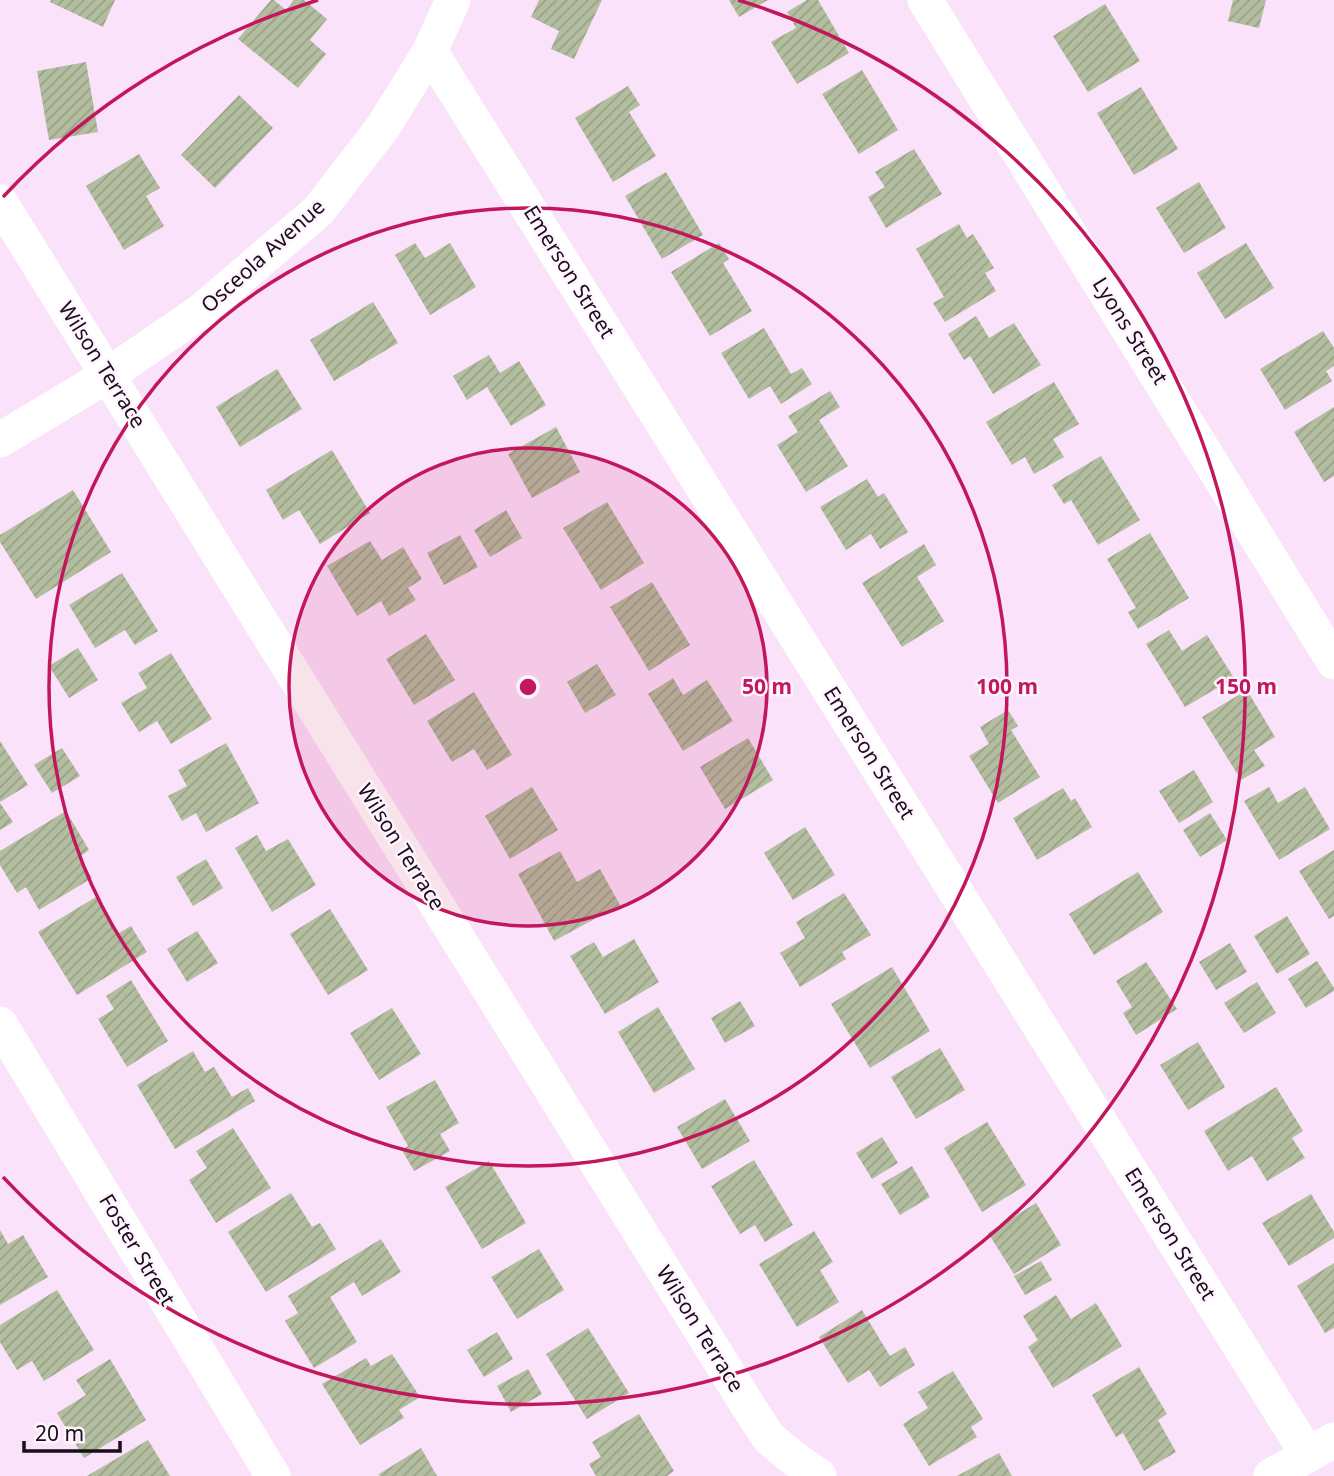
<svg xmlns="http://www.w3.org/2000/svg" width="1334" height="1476" viewBox="0 0 1334 1476" font-family="'Noto Sans',sans-serif">
  <style>
    .building { fill: url(#building-hatch) }
    .lines { fill: none; stroke-linecap: round; stroke-linejoin: round }
    .street { stroke: #fff; stroke-width: 35 }
    .ring { fill: none; stroke: #c2185b; stroke-width: 3.5 }
    .labels { text-anchor: middle; stroke-width: 5; stroke-linejoin: round; paint-order: stroke }
    .street-label { font-size: 21px; fill: #180f18; stroke: #fff4ff }
    .centre { fill: #c2185b; stroke: #fff4ff; stroke-width: 3.5 }
    .ring-label { font-size: 21px; text-anchor: middle; font-weight: bold; fill: #c2185b; stroke: #fff4ff; stroke-width: 5; stroke-linejoin: round; paint-order: stroke }
  </style>
  <defs>
    <pattern id="building-hatch" width="6" height="6" patternUnits="userSpaceOnUse" patternTransform="scale(1.75)"><rect width="6" height="6" fill="#b3bd9f"/><path d="M-1 1l2-2M0 6l6-6M5 7l2-2" fill="none" stroke="#99a188"/></pattern>
  </defs>
  <rect width="100%" height="100%" fill="#fbe2fb"/>
  <g class="building">
    <path d="M51,0H115L103,27L50,2Z"/>
    <path d="M271,0H274L286,10L294,0H304L327,19L310,40L326,54L298,88L238,39Z"/>
    <path d="M539,0H602L574,59L551,49L559,31L531,17Z"/>
    <path d="M729,0H768L739,17Z"/>
    <path d="M807,0H818L849,53L797,84L771,42L796,28L787,12Z"/>
    <path d="M1233,0H1266L1259,28L1228,21Z"/>
    <path d="M1105,4L1140,61L1088,92L1053,36Z"/>
    <path d="M86,62L98,132L49,140L37,71Z"/>
    <path d="M862,70L898,130L859,154L822,94Z"/>
    <path d="M628,86L640,105L629,112L656,156L613,182L575,118Z"/>
    <path d="M1141,87L1178,149L1134,175L1097,113Z"/>
    <path d="M239,95L273,128L215,188L181,155Z"/>
    <path d="M914,149L942,194L886,228L868,197L885,187L875,172Z"/>
    <path d="M139,154L160,188L146,196L164,226L124,250L86,186Z"/>
    <path d="M666,172L703,235L662,259L625,196Z"/>
    <path d="M1199,182L1226,228L1184,253L1156,208Z"/>
    <path d="M959,224L967,238L973,234L994,268L985,273L996,291L945,322L933,303L944,297L916,249Z"/>
    <path d="M415,243L425,258L450,243L476,287L430,315L395,255Z"/>
    <path d="M719,243L729,259L723,263L752,311L710,336L671,272Z"/>
    <path d="M1246,243L1274,288L1225,319L1197,273Z"/>
    <path d="M373,302L398,343L334,381L310,340Z"/>
    <path d="M976,316L989,338L1014,323L1041,365L993,394L970,356L964,360L948,334Z"/>
    <path d="M764,328L791,374L802,368L812,384L781,404L770,386L749,399L721,353Z"/>
    <path d="M1323,331L1334,348V366L1326,371L1332,381L1285,410L1260,369Z"/>
    <path d="M489,355L500,373L519,361L546,405L511,426L487,387L467,400L453,376Z"/>
    <path d="M277,369L302,409L240,447L216,407Z"/>
    <path d="M1054,382L1079,424L1053,439L1064,457L1034,474L1025,457L1012,465L986,422Z"/>
    <path d="M830,391L840,407L819,420L848,466L806,492L777,445L798,432L788,416Z"/>
    <path d="M1334,407V476L1324,482L1294,432Z"/>
    <path d="M556,427L580,472L532,498L508,454Z"/>
    <path d="M332,450L370,513L320,544L299,510L283,520L266,490Z"/>
    <path d="M1101,456L1140,520L1098,545L1071,500L1064,504L1052,485Z"/>
    <path d="M867,479L878,497L884,493L908,532L880,549L871,534L846,550L820,507Z"/>
    <path d="M73,490L111,552L36,599L0,542V535Z"/>
    <path d="M607,502L644,563L601,590L563,528Z"/>
    <path d="M506,510L522,538L490,557L474,530Z"/>
    <path d="M1150,533L1189,598L1138,629L1128,612L1136,608L1107,559Z"/>
    <path d="M460,535L478,567L444,585L427,553Z"/>
    <path d="M370,541L382,560L403,547L422,579L408,588L416,600L389,616L381,601L357,616L327,566Z"/>
    <path d="M924,544L936,565L917,577L944,621L902,647L862,583Z"/>
    <path d="M122,573L158,631L135,645L125,630L95,648L69,605Z"/>
    <path d="M652,582L690,645L649,671L610,607Z"/>
    <path d="M1169,630L1182,651L1207,635L1234,678L1185,707L1146,644Z"/>
    <path d="M426,634L455,680L414,705L386,659Z"/>
    <path d="M78,648L98,680L69,698L49,666Z"/>
    <path d="M171,653L212,719L171,744L157,721L139,732L121,703L147,688L138,673Z"/>
    <path d="M597,664L616,695L585,713L567,682Z"/>
    <path d="M673,678L683,695L707,680L733,721L683,751L648,694Z"/>
    <path d="M1247,690L1275,737L1254,750L1265,766L1241,780L1202,717Z"/>
    <path d="M474,692L512,755L487,770L474,749L452,762L427,721Z"/>
    <path d="M1008,710L1018,726L1011,730L1040,777L998,803L969,756L989,744L980,727Z"/>
    <path d="M748,738L773,780L725,809L700,767Z"/>
    <path d="M0,741L28,785L0,802Z"/>
    <path d="M226,743L259,803L206,832L196,813L182,821L168,796L187,786L178,770Z"/>
    <path d="M62,748L80,776L52,793L34,765Z"/>
    <path d="M1194,770L1213,802L1179,823L1159,791Z"/>
    <path d="M532,787L558,830L510,859L485,816Z"/>
    <path d="M1269,787L1278,803L1305,787L1330,829L1279,860L1244,801Z"/>
    <path d="M1063,788L1071,801L1075,798L1092,827L1037,860L1013,818Z"/>
    <path d="M0,803L13,822L0,830Z"/>
    <path d="M66,811L89,850L79,857L92,878L39,910L26,887L17,893L0,865V851Z"/>
    <path d="M1210,813L1227,840L1200,857L1183,830Z"/>
    <path d="M805,827L835,875L793,900L764,853Z"/>
    <path d="M257,835L266,851L288,839L316,885L272,912L235,848Z"/>
    <path d="M1334,850V916L1329,919L1299,871Z"/>
    <path d="M560,851L577,882L600,869L620,905L554,941L518,874Z"/>
    <path d="M206,859L223,888L193,906L176,877Z"/>
    <path d="M1138,872L1163,912L1094,955L1069,914Z"/>
    <path d="M844,893L871,935L842,952L846,959L800,987L780,953L805,938L796,922Z"/>
    <path d="M96,897L119,933L131,926L147,952L77,995L38,932Z"/>
    <path d="M330,909L368,970L328,995L290,934Z"/>
    <path d="M1287,916L1310,954L1277,974L1254,936Z"/>
    <path d="M197,931L218,963L187,982L167,949Z"/>
    <path d="M634,939L659,982L605,1014L570,956L594,942L603,957Z"/>
    <path d="M1230,943L1247,972L1216,990L1199,962Z"/>
    <path d="M1317,961L1334,988V991L1306,1008L1288,979Z"/>
    <path d="M1146,962L1177,1009L1136,1035L1123,1013L1132,1007L1116,981Z"/>
    <path d="M892,967L930,1031L870,1068L831,1004Z"/>
    <path d="M131,980L168,1041L127,1067L98,1019L114,1009L106,996Z"/>
    <path d="M1257,982L1276,1013L1244,1033L1224,1003Z"/>
    <path d="M740,1001L755,1026L725,1043L711,1018Z"/>
    <path d="M658,1007L695,1069L654,1093L618,1032Z"/>
    <path d="M392,1008L421,1054L379,1080L350,1033Z"/>
    <path d="M1198,1042L1225,1087L1188,1110L1160,1065Z"/>
    <path d="M940,1048L965,1090L916,1119L891,1077Z"/>
    <path d="M193,1051L205,1072L214,1067L232,1097L248,1088L255,1101L175,1149L137,1085Z"/>
    <path d="M435,1080L459,1123L440,1134L450,1151L414,1171L402,1150L408,1146L386,1107Z"/>
    <path d="M1276,1087L1303,1131L1292,1138L1305,1158L1267,1181L1252,1156L1228,1171L1204,1131Z"/>
    <path d="M725,1099L750,1141L702,1169L677,1127Z"/>
    <path d="M987,1122L1026,1185L982,1212L944,1148Z"/>
    <path d="M233,1128L271,1188L216,1223L189,1180L207,1168L196,1151Z"/>
    <path d="M882,1137L898,1163L872,1179L856,1153Z"/>
    <path d="M754,1160L793,1225L765,1242L755,1225L740,1234L711,1186Z"/>
    <path d="M489,1161L526,1223L482,1249L445,1187Z"/>
    <path d="M912,1166L930,1197L900,1215L881,1184Z"/>
    <path d="M291,1193L312,1227L320,1223L336,1249L266,1292L228,1232Z"/>
    <path d="M1311,1194L1334,1232V1238L1289,1266L1262,1223Z"/>
    <path d="M1036,1203L1061,1245L1014,1274L988,1233Z"/>
    <path d="M0,1230L8,1244L23,1235L48,1277L0,1305Z"/>
    <path d="M814,1231L833,1262L820,1270L839,1302L797,1327L759,1264Z"/>
    <path d="M381,1239L401,1272L362,1296L354,1282L330,1297L357,1342L314,1368L285,1321L298,1313L288,1296Z"/>
    <path d="M539,1249L564,1290L517,1319L491,1277Z"/>
    <path d="M1041,1261L1052,1280L1025,1295L1014,1276Z"/>
    <path d="M1334,1263V1328L1325,1333L1297,1286Z"/>
    <path d="M57,1290L94,1350L44,1381L32,1361L17,1370L0,1342V1325Z"/>
    <path d="M1056,1295L1071,1319L1096,1303L1122,1346L1053,1388L1028,1347L1038,1340L1023,1316Z"/>
    <path d="M862,1310L890,1356L905,1347L915,1365L880,1387L869,1370L848,1383L819,1337Z"/>
    <path d="M588,1328L629,1393L587,1419L546,1354Z"/>
    <path d="M497,1332L513,1359L484,1377L467,1350Z"/>
    <path d="M392,1354L420,1397L399,1410L404,1418L360,1445L322,1384L366,1358L371,1366Z"/>
    <path d="M110,1359L146,1420L84,1458L57,1413L86,1395L76,1380Z"/>
    <path d="M1139,1367L1167,1414L1158,1420L1176,1452L1144,1471L1123,1433L1116,1437L1092,1395Z"/>
    <path d="M528,1369L542,1394L511,1412L497,1386Z"/>
    <path d="M953,1371L983,1419L971,1427L977,1437L929,1466L903,1424L928,1408L918,1392Z"/>
    <path d="M639,1414L674,1471L667,1476H596L589,1464L601,1457L592,1442Z"/>
    <path d="M148,1440L170,1476H87Z"/>
    <path d="M421,1448L437,1476H380L379,1474Z"/>
    <path d="M999,1453L1012,1476H957Z"/>
  </g>
  <g class="lines">
    <g class="street">
      <path d="M925,0L1334,662"/>
      <path d="M430,51L1308,1455"/>
      <path d="M0,202L750,1409L769,1438L793,1458L819,1476"/>
      <path d="M0,440L108,375L200,312L318,211L383,127L430,51L453,0"/>
      <path d="M0,1024L273,1476"/>
      <path d="M1271,1476L1334,1440"/>
    </g>
  </g>
  <circle cx="528" cy="687" r="239" fill="#c2185b" fill-opacity=".12"/>
  <g class="ring">
    <circle cx="528" cy="687" r="239"/>
    <circle cx="528" cy="687" r="479"/>
    <path d="M3 197A718 718 0 0 1 318 0M738 0A718 718 0 1 1 3 1177"/>
  </g>
  <g class="labels">
    <g class="street-label">
      <text transform="translate(263 256) rotate(-42)" y="7">Osceola Avenue</text>
      <text transform="translate(569 272) rotate(58)" y="7">Emerson Street</text>
      <text transform="translate(1130 331) rotate(58)" y="7">Lyons Street</text>
      <text transform="translate(102 365) rotate(58)" y="7">Wilson Terrace</text>
      <text transform="translate(869 753) rotate(58)" y="7">Emerson Street</text>
      <text transform="translate(401 847) rotate(58)" y="7">Wilson Terrace</text>
      <text transform="translate(1170 1234) rotate(58)" y="7">Emerson Street</text>
      <text transform="translate(137 1250) rotate(59)" y="7">Foster Street</text>
      <text transform="translate(700 1329) rotate(58)" y="7">Wilson Terrace</text>
    </g>
  </g>
  <circle cx="528" cy="687" r="10" class="centre"/>
  <g class="ring-label">
    <text x="767" y="694">50 m</text>
    <text x="1007" y="694">100 m</text>
    <text x="1246" y="694">150 m</text>
  </g>
  <path d="M24 1441v10h96v-10" fill="none" stroke="#180f18" stroke-width="3.5"/>
  <text x="35" y="1441" font-size="21" fill="#180f18" stroke="#fff4ff" stroke-width="5" paint-order="stroke">20 m</text>
</svg>
